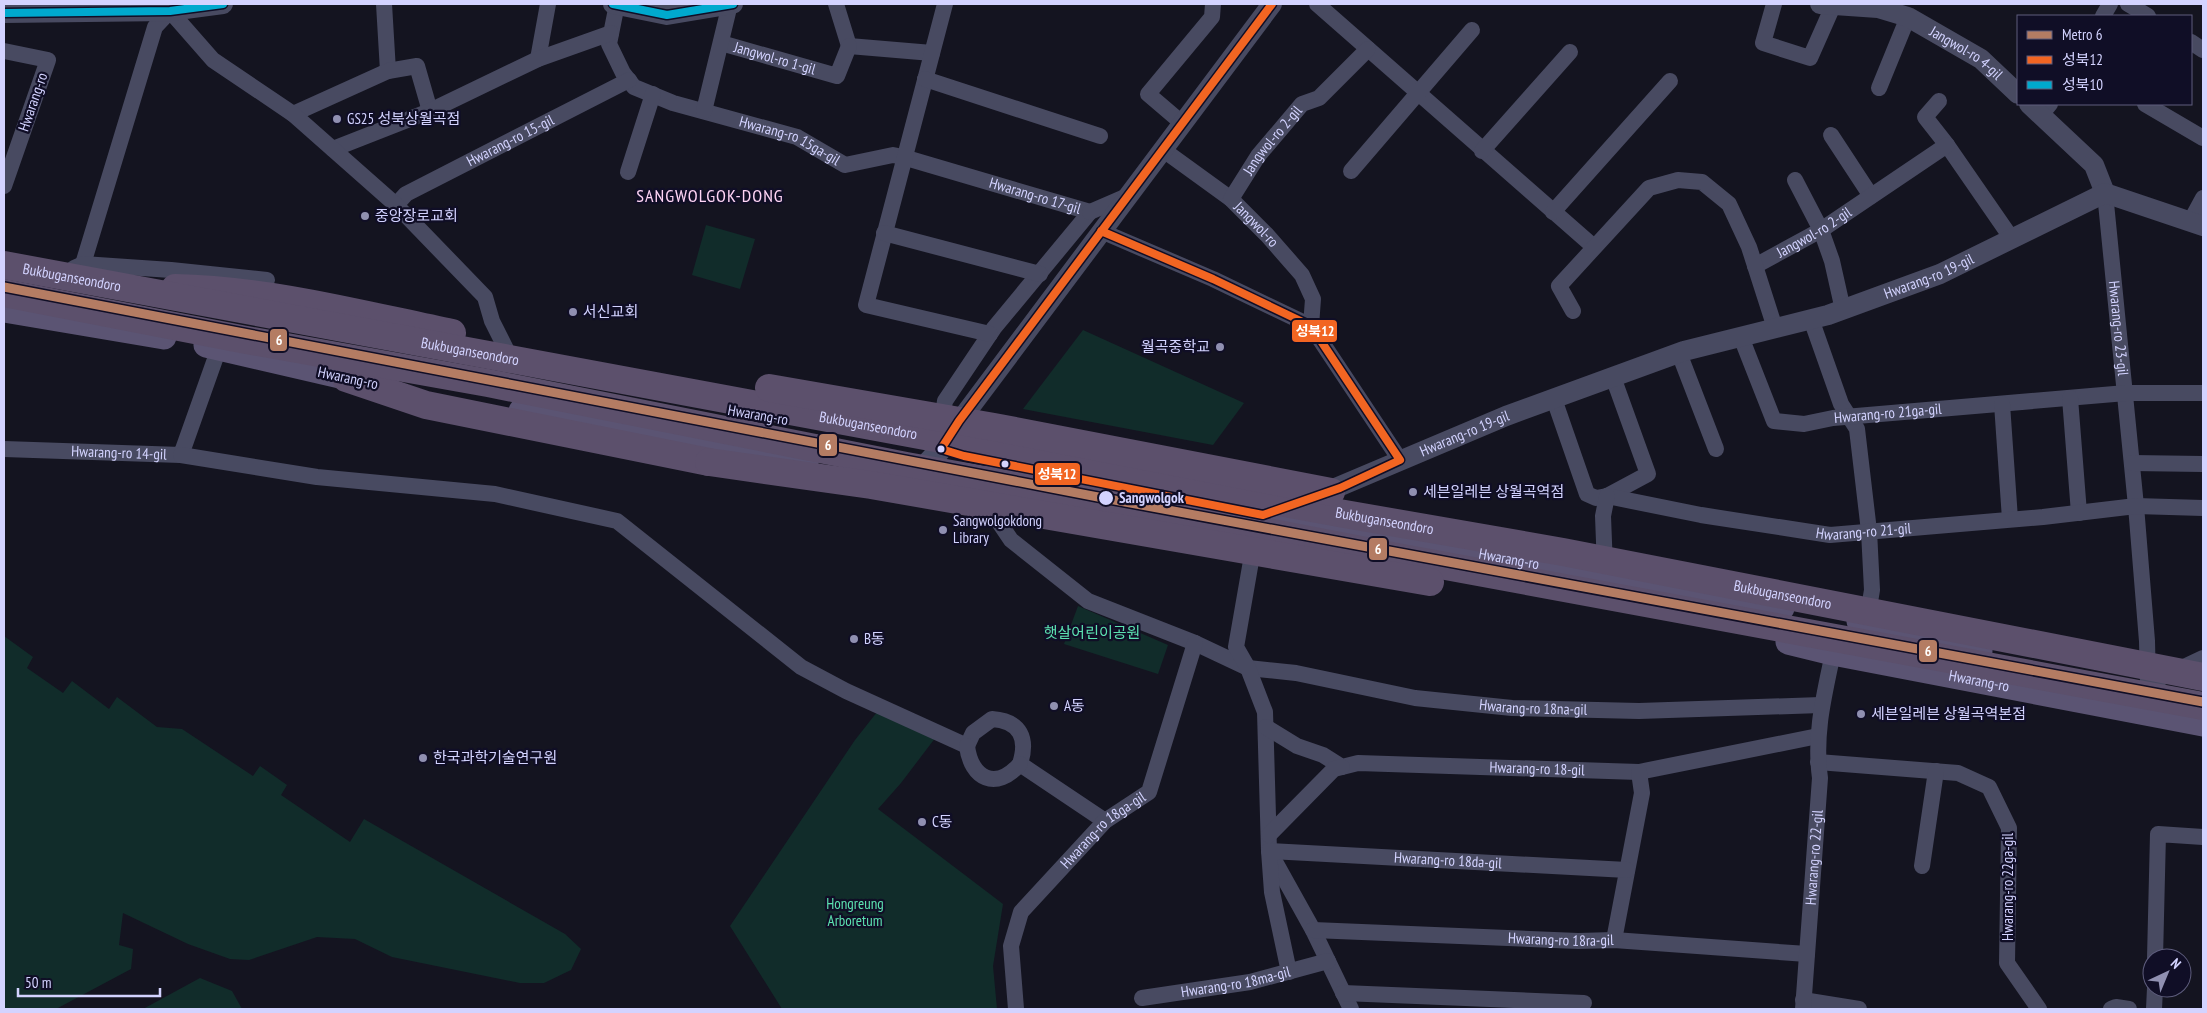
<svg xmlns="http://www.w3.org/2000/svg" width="2207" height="1013" viewBox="0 0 2207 1013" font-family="'PT Sans Narrow','Noto Sans KR',sans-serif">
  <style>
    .green { fill: #112c2a }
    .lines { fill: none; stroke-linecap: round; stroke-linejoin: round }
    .minor { stroke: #484a61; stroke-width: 16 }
    .tertiary { stroke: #484a61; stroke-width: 20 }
    .secondary { stroke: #4b4e67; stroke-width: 22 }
    .primary { stroke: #5b5473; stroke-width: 25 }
    .trunk { stroke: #5c506c; stroke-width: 28 }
    .trunk-bridge { stroke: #5c506c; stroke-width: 28 }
    .bus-1-casing { stroke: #100e26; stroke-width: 11 }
    .bus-2-casing { stroke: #100e26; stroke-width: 11 }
    .bus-1 { stroke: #f26522; stroke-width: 8 }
    .bus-2 { stroke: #00a9ce; stroke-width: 8 }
    .metro-1-casing { stroke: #100e26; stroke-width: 12 }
    .metro-1 { stroke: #b47c63; stroke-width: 9 }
    .poi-dot { fill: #9090b1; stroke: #100e26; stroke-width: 2 }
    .bus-dot { fill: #d3d3ff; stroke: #100e26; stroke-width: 2 }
    .labels { text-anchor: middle; stroke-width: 4.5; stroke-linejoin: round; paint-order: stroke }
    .street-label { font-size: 15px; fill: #d3d3ff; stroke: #100e26 }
    .poi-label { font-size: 15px; fill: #d3d3ff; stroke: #100e26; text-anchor: start }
    .stop-label { font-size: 15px; font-weight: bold; fill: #d3d3ff; stroke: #100e26; text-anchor: start }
    .park-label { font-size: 15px; fill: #5ce2b1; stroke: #100e26 }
    .quarter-label { font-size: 18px; letter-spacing: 1px; fill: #ffd5f5; stroke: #100e26 }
    .line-badge { stroke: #100e26; stroke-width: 2 }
    .badge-label { font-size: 14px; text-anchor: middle; font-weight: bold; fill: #fff }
  </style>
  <rect width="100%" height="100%" fill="#141420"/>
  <g class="green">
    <path d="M706,225L755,239L740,289L692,275Z"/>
    <path d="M1083,330L1244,403L1213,445L1023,409Z"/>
    <path d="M1078,606L1168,645L1158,674L1064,644Z"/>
    <path d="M4,636L33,657L27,668L63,693L72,681L109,709L117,697L157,727L182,729L253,776L260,766L287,785L281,795L350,842L364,819L565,934L581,949L571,970L544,983H520L392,957L355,939L317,937L249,960L230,959L188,944L123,913L119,945L133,949L131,969L56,1009H4Z"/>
    <path d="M881,707L939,733L901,783L878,809L1003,904L993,966L997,1009H782L730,926L855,740Z"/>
    <path d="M200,978L232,991L242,1009H143Z"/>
  </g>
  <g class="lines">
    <g class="minor">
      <path d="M384,4L388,71"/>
      <path id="s1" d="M617,4L609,44L623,73L634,87L673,103L797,137L845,165L893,155L903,157L1090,212L994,328L945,401L941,426"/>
      <path d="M836,4L849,46L932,53"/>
      <path d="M945,4L866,305L990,334"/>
      <path d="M1317,4L1594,247"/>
      <path d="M1774,4L1763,43L1810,58L1833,6"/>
      <path d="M2128,4L2148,16"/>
      <path d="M2103,16L2110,4"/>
      <path d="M2191,42L2203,50"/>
      <path id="s2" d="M721,43L837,76L849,46"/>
      <path d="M4,51L48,60L4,186"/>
      <path d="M538,59L548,4"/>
      <path d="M925,79L1100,136"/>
      <path d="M1879,88L1908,17"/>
      <path d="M1939,101L1925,117L1947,145L2012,239"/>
      <path d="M2145,104L2203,138"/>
      <path d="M704,111L730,4"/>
      <path d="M293,114L388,71L417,66L430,111"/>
      <path d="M2041,115L2050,104"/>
      <path d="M1182,123L1148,94L1212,17L1213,4"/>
      <path d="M1831,135L1871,196"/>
      <path d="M333,149L430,111L538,59L611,33"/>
      <path id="s3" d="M1162,149L1231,199L1267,235L1302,275L1313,299L1311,326"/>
      <path d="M1482,151L1570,52"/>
      <path d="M1351,171L1472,30"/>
      <path d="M628,172L653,94"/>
      <path d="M1795,180L1821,230L1832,261L1843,310"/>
      <path id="s4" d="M2105,193L2136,506L2147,641L2148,684L2203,658"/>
      <path id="s5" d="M1231,199L1258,156L1302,104L1319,98L1368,49"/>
      <path id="s6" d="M396,205L406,194L629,80"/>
      <path d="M1090,212L1127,196"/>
      <path d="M1553,212L1670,81"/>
      <path d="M2190,222L2203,198"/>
      <path d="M1101,231L1213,279L1311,326L1400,460"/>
      <path d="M884,233L1040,274"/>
      <path d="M83,264L155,27L170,11L213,60L293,114L396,205L485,297L492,321L513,363"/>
      <path id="s7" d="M1755,266L1821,230L1947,145"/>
      <path d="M74,268L83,264L171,270L267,280"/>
      <path d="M1573,311L1559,286L1649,188L1678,180L1702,182L1729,204L1749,247L1775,328"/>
      <path d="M1811,319L1841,404L1857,429L1869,531L1872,590L1867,620"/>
      <path id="s8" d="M1741,337L1774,421L1804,424L1833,418L2126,393H2203"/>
      <path d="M1679,353L1716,449"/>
      <path d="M2070,398L2079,513"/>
      <path d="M1554,399L1587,494L1596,498L1607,496L1648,474L1613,377"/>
      <path d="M2002,404L2010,519"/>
      <path id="s9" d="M4,449L181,455L219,348"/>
      <path d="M181,455L317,477L495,494L617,521L801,667L846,691L967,746L973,733L992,719C1021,721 1028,739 1020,764L1105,821"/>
      <path d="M2132,463L2203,464"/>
      <path id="s10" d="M1607,496L1701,515L1830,535L2043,517L2136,506L2203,508"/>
      <path id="s11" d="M986,503L1011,540L1088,601L1195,643L1248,668L1296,673L1415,698L1512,708L1639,711L1821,705"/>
      <path d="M1254,544L1236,647L1248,668L1265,712L1269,851L1313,930L1351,1009"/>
      <path d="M1605,568L1603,516L1607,496"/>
      <path id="s12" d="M1266,727L1297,746L1323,755L1342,767L1358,763L1639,772L1818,736"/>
      <path d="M967,746C971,779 996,791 1020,764"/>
      <path d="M1818,762L1958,773L1989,787L2009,828L2007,963L2039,1009"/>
      <path d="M1269,835L1334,769L1342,767"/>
      <path d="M1922,866L1936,771"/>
      <path id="s13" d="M1313,930L1578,941L1614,940L1807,954"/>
      <path d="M1614,940L1642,793L1639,772"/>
      <path d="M2155,958L2158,834L2203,837"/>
      <path id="s14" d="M1289,972L1272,892L1269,851L1627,870"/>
      <path d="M1343,993L1584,1003"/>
      <path id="s15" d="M1142,998L1250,982L1328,961"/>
      <path d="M1803,1000L1859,1009"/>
      <path id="s16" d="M1016,1009L1011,946L1021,912L1105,821L1149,792L1195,643"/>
      <path id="s17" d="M1803,1009L1820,778C1814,734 1824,696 1833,653"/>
      <path d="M2111,1009L2116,1007L2129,1009"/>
      <path d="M2154,1009L2155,988"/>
    </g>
    <g class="tertiary">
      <path d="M613,4L667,15L733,4"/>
      <path id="s18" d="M1820,4L1878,8L1908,17L1981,59L2018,94"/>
      <path d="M4,13L170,11L223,4"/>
      <path d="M2029,104L2094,165L2105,193"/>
      <path d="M953,430L1272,4"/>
      <path id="s19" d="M1319,495L1506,416L1684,351L1828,315L1940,274L2105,193L2203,226"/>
    </g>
    <path class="secondary" d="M912,480L941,449"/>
    <g class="primary">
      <path d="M4,310L164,337"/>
      <path d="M206,345L366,382"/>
      <path d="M521,411L806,463"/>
      <path id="s20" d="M998,463L1263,515L1782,608"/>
      <path d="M1859,621L1920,639L1980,651"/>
      <path id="s21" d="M1788,642L1833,653L2203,724"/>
    </g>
    <g class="trunk">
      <path d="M175,288C270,290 360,314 452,333"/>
      <path d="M346,378L426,405L709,462"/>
    </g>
    <g class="trunk-bridge">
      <path id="s22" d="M4,265L1339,513L1563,552L2203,677"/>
      <path d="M4,293L241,339L488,383L906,466L1168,513L1397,557L2203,706"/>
      <path d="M769,388L994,427L1331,492"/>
      <path d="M709,462L871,485L1430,582"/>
    </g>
    <g class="bus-1-casing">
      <path id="bus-1" d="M1101,231L1213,279L1311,326L1400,460L1340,488L1263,515L964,456L941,449L959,421L1272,4"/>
    </g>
    <g class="bus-2-casing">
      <g id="bus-2">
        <path d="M613,4L667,15L733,4"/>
        <path d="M4,13L170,11L223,4"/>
      </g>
    </g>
    <use href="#bus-1" class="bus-1"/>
    <use href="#bus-2" class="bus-2"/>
    <g class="metro-1-casing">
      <path id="metro-1" d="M4,287L1098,497L2203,702"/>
    </g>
    <use href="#metro-1" class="metro-1"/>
  </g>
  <g class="poi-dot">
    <circle cx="337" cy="119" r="5"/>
    <circle cx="365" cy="216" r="5"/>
    <circle cx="573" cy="312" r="5"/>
    <circle cx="1220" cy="347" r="5"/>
    <circle cx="1413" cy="492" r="5"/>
    <circle cx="943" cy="530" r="5"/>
    <circle cx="854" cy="639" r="5"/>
    <circle cx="1054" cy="706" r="5"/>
    <circle cx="1861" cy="714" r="5"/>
    <circle cx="423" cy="758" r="5"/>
    <circle cx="922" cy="822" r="5"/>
  </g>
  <g class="bus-dot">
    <circle cx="941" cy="449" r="4.5"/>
    <circle cx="1005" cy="464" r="4.5"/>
    <circle cx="1106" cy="498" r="8"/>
  </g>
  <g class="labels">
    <g class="street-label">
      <text dy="5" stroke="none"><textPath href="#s18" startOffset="158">Jangwol-ro 4-gil</textPath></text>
      <text dy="5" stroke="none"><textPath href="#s2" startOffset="56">Jangwol-ro 1-gil</textPath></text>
      <text transform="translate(33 102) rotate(-71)" y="5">Hwarang-ro</text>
      <text dy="5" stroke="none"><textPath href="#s6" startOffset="132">Hwarang-ro 15-gil</textPath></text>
      <text dy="5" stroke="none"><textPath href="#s5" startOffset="72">Jangwol-ro 2-gil</textPath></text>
      <text dy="5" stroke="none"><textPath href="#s1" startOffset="256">Hwarang-ro 15ga-gil</textPath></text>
      <text dy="5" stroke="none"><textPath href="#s1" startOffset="514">Hwarang-ro 17-gil</textPath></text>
      <text dy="5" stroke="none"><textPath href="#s3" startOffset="121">Jangwol-ro</textPath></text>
      <text dy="5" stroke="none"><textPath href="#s7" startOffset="68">Jangwol-ro 2-gil</textPath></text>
      <text dy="5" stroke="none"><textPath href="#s19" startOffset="649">Hwarang-ro 19-gil</textPath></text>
      <text dy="5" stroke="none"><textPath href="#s22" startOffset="69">Bukbuganseondoro</textPath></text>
      <text dy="5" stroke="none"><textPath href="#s4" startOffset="136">Hwarang-ro 23-gil</textPath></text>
      <text dy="5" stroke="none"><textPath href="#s22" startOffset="474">Bukbuganseondoro</textPath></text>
      <text transform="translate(348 378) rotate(12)" y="5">Hwarang-ro</text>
      <text dy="5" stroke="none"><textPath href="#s8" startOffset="205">Hwarang-ro 21ga-gil</textPath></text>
      <text transform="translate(758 415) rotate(10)" y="5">Hwarang-ro</text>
      <text dy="5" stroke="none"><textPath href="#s22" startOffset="879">Bukbuganseondoro</textPath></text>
      <text dy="5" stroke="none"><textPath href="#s19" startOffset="158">Hwarang-ro 19-gil</textPath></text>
      <text dy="5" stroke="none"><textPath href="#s9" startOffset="115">Hwarang-ro 14-gil</textPath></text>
      <text dy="5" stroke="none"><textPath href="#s22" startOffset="1404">Bukbuganseondoro</textPath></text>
      <text dy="5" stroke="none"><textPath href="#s10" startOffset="260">Hwarang-ro 21-gil</textPath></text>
      <text dy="5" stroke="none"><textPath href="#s20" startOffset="520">Hwarang-ro</textPath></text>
      <text dy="5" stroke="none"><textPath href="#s22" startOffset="1809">Bukbuganseondoro</textPath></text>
      <text dy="5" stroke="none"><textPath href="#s21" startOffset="195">Hwarang-ro</textPath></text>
      <text dy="5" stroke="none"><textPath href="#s11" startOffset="605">Hwarang-ro 18na-gil</textPath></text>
      <text dy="5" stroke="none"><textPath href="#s12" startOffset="282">Hwarang-ro 18-gil</textPath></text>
      <text dy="5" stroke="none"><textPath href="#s16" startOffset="215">Hwarang-ro 18ga-gil</textPath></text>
      <text dy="5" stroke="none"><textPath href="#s17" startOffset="152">Hwarang-ro 22-gil</textPath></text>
      <text dy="5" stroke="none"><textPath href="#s14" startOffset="302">Hwarang-ro 18da-gil</textPath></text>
      <text transform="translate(2008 887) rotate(-90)" y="5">Hwarang-ro 22ga-gil</text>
      <text dy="5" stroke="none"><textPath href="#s13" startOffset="248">Hwarang-ro 18ra-gil</textPath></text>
      <text dy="5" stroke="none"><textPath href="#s15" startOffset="95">Hwarang-ro 18ma-gil</textPath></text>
    </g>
    <g class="poi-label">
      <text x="347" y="124">GS25 성북상월곡점</text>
      <text x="375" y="221">중앙장로교회</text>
      <text x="583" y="317">서신교회</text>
      <text x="1210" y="352" text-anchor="end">월곡중학교</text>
      <text x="1423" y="497">세븐일레븐 상월곡역점</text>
      <text x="953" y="526">Sangwolgokdong<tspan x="953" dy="17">Library</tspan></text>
      <text x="864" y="644">B동</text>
      <text x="1064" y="711">A동</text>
      <text x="1871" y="719">세븐일레븐 상월곡역본점</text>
      <text x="433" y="763">한국과학기술연구원</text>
      <text x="932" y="827">C동</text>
    </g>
    <g class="stop-label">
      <text x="1119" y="503">Sangwolgok</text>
    </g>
    <g class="park-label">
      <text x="1092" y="638">햇살어린이공원</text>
      <text x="855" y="909">Hongreung<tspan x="855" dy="17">Arboretum</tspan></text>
    </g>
    <g class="quarter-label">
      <text x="710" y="202">SANGWOLGOK-DONG</text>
    </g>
  </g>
  <g class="line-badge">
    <rect x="1291" y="319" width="47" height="24" rx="5" fill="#f26522"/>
    <rect x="269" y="328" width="19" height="24" rx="5" fill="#b47c63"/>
    <rect x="818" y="433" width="20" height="24" rx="5" fill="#b47c63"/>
    <rect x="1034" y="462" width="47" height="24" rx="5" fill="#f26522"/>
    <rect x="1368" y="537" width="20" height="24" rx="5" fill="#b47c63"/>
    <rect x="1918" y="639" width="20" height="24" rx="5" fill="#b47c63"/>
  </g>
  <g class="badge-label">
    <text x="1315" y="336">성북12</text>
    <text x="279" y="345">6</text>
    <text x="828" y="450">6</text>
    <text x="1057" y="479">성북12</text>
    <text x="1378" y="554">6</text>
    <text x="1928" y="656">6</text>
  </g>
  <rect width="2207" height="1013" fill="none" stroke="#d3d3ff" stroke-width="10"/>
  <rect x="2017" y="15" width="175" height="90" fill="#100e26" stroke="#5e5d7d"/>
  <rect x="2027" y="31" width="25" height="8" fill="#b47c63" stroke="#5e5d7d"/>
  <text x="2062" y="40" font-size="15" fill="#d3d3ff">Metro 6</text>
  <rect x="2027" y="56" width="25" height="8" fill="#f26522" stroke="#5e5d7d"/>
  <text x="2062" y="65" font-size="15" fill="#d3d3ff">성북12</text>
  <rect x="2027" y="81" width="25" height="8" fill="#00a9ce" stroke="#5e5d7d"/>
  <text x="2062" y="90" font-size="15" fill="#d3d3ff">성북10</text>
  <g transform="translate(2167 973) rotate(44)"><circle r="24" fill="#100e26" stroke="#5e5d7d"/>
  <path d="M0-4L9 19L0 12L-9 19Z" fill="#9090b1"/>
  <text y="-8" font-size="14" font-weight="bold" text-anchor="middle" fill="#d3d3ff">N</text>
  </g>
  <path d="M18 988v8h142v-8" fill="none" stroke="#d3d3ff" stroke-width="2.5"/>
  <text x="25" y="988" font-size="15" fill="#d3d3ff" stroke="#100e26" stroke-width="4" paint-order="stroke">50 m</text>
</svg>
